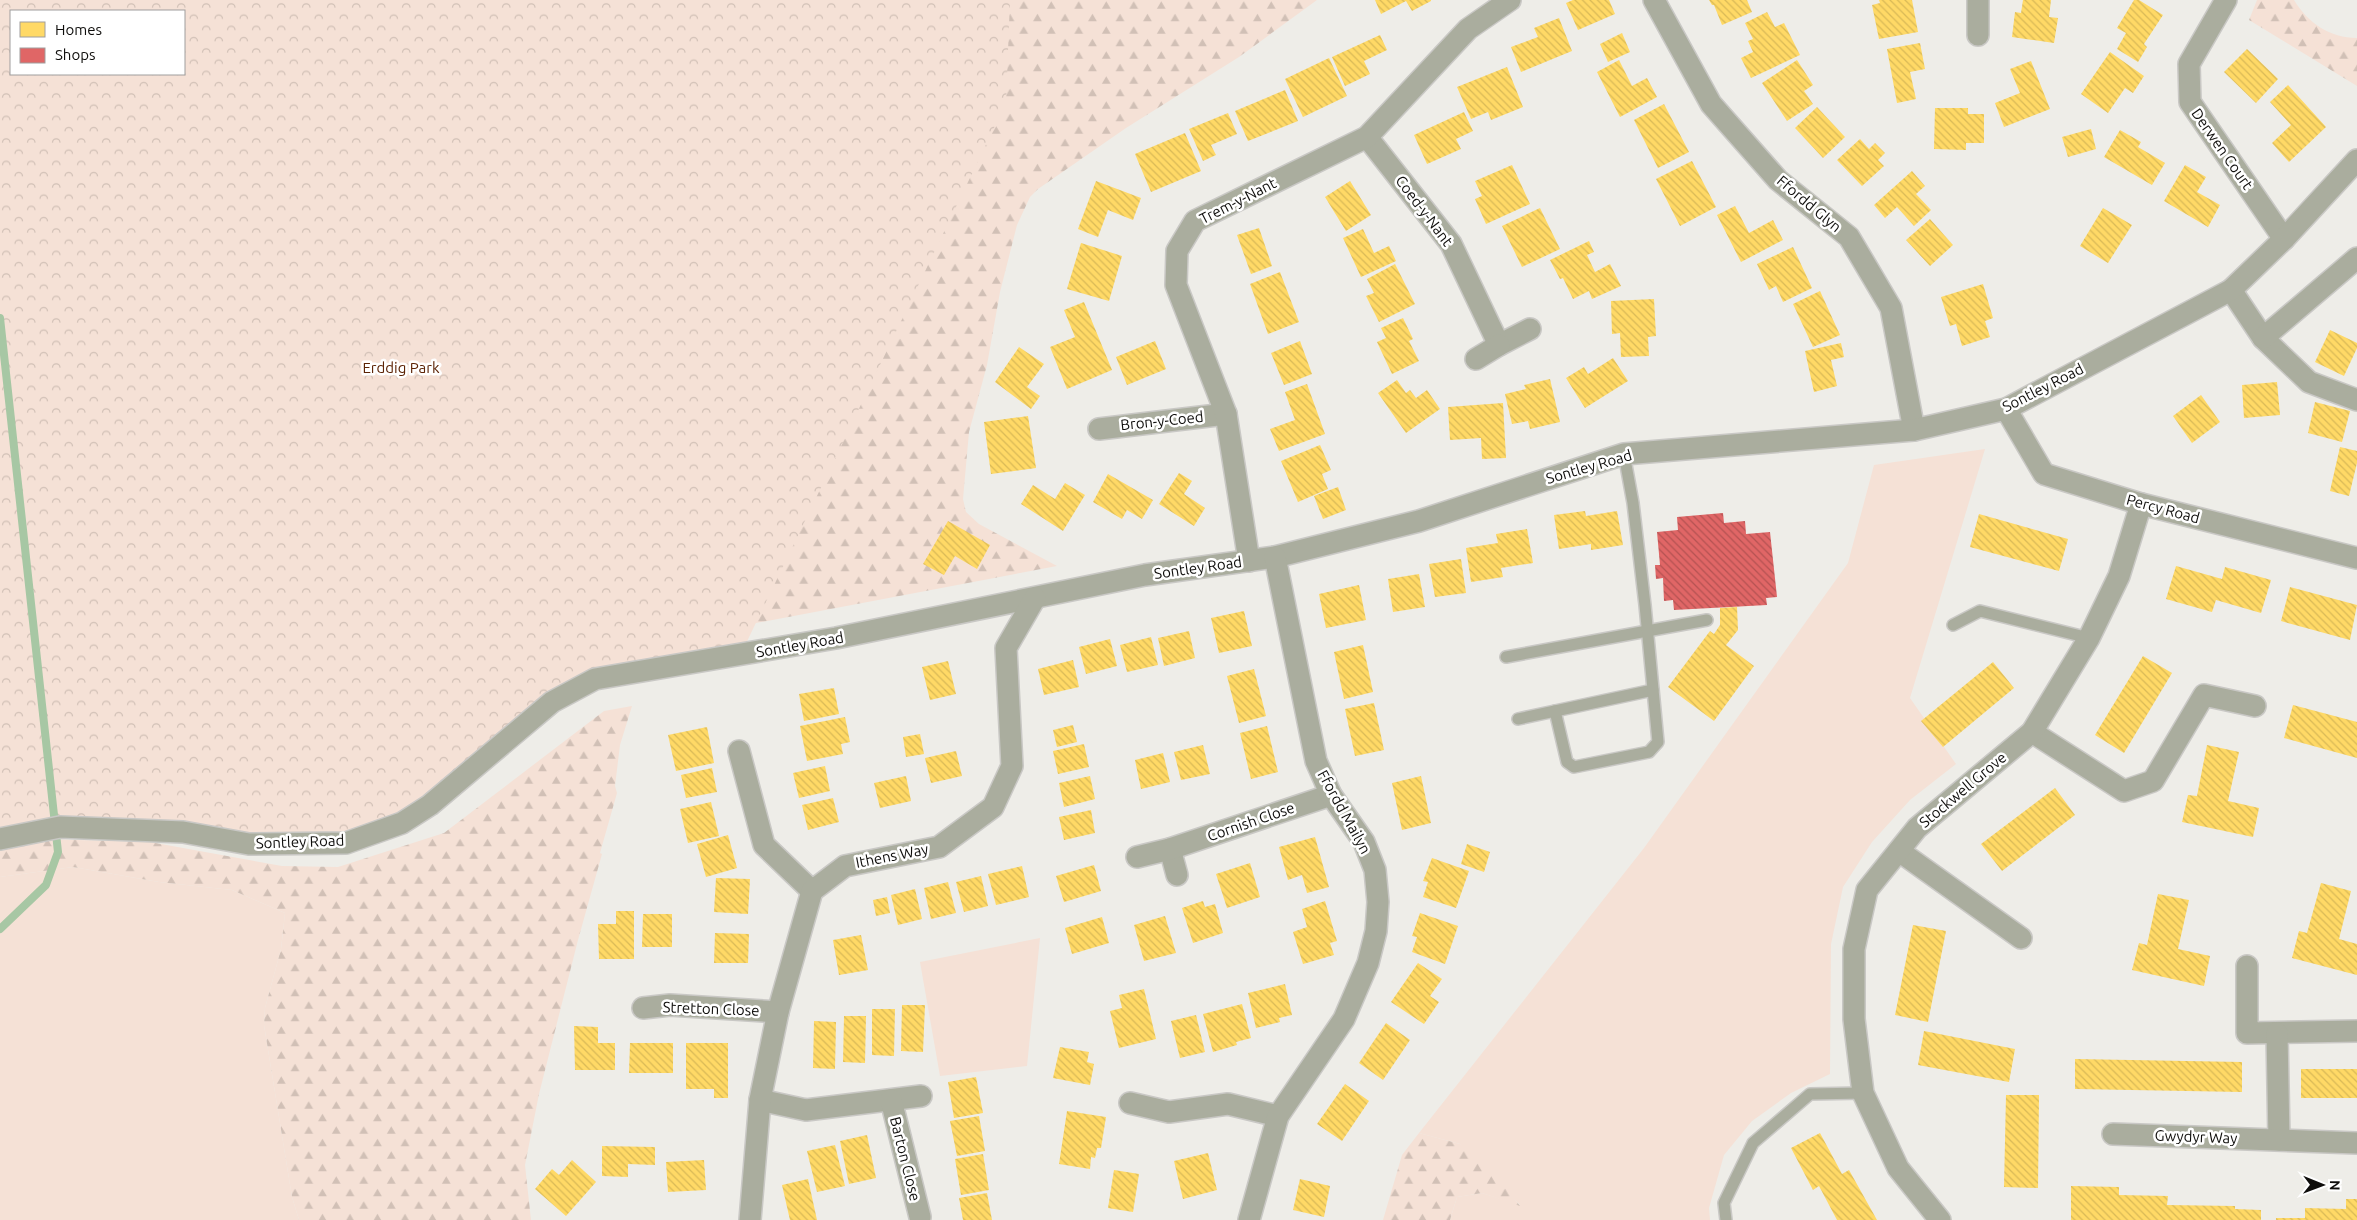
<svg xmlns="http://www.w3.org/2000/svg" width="2357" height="1220" viewBox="0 0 2357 1220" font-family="Ubuntu,sans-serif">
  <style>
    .grass { fill: #f5e1d6 }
    .forest { fill: url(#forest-firs) }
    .park { fill: url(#park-crowns); fill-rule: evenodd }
    .homes { fill: url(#homes-back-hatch) }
    .shops { fill: url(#shops-back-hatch) }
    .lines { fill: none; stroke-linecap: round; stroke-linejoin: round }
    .stream { stroke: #a7c7a4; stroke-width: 8 }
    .lane-casing { stroke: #c9c8c5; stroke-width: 14 }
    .street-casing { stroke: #c9c8c5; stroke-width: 24 }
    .lane { stroke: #aaad9e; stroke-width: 11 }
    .street { stroke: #aaad9e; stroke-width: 21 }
    .labels { text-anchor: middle; stroke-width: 5; stroke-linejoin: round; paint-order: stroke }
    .street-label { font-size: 15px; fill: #0e0d0b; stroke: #fff }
    .park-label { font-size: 15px; fill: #5c2305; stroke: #fff }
  </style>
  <defs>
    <pattern id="forest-firs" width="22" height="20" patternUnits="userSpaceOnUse" patternTransform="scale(1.25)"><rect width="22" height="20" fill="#f5e1d6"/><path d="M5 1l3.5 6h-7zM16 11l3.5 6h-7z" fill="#d1c0b6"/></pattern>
    <pattern id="park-crowns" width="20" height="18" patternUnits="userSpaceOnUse" patternTransform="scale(1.25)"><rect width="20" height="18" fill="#f5e1d6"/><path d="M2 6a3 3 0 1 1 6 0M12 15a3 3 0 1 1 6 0" fill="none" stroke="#d1c0b6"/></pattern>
    <pattern id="homes-back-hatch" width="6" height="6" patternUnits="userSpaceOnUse" patternTransform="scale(1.25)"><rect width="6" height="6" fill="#ffd966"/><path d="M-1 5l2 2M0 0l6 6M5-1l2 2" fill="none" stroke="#d9b957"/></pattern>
    <pattern id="shops-back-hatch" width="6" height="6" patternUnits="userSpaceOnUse" patternTransform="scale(1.25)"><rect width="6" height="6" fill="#e06666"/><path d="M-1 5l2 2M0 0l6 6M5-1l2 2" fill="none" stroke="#b45252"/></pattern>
  </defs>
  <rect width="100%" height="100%" fill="#eeede8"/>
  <g class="grass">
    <path d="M1985,449L1910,698L1956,764L1910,800L1872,842L1843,887L1831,944L1830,1074L1791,1093L1752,1121L1724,1155L1709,1208L1710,1220H1450L1457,1197L1482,1193L1520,1205L1460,1144L1419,1133L1644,848L1848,563L1874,465Z"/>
    <path d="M73,867L159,882L232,890L285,913L281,949L265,1008L264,1025L292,1197L299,1220H0V877Z"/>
    <path d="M1040,938L1027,1066L940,1076L920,962Z"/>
  </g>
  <g class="forest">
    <path d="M895,0H1317L1239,57L1126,128L1038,189L1030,197L1017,225L1000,292L987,365L969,432L963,499L966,512L979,524L1057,566L582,656Z"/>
    <path d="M2257,0H2294C2308,23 2330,38 2357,38V86L2249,20Z"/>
    <path d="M632,706L620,745L615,786L617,793L600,853L602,854L578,940L539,1094L525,1165L531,1220H299L292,1197L264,1025L265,1008L281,949L285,913L232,890L159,882L73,867L0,877V847L41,839L150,842L282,866L338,867L444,833L604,711Z"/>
    <path d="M1419,1133L1460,1144L1479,1153L1520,1206L1482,1193L1457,1197L1450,1220H1383L1402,1155Z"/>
  </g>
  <path class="park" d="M0,0H1010L1006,103L740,656L595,679L430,805L346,843L183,832L0,839ZM11,11H184V74H11Z"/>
  <g class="homes">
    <path d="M1375,0H1431V1L1412,11L1406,1L1381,14Z"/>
    <path d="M1573,0H1609L1615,14L1578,30L1566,3Z"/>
    <path d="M1709,0H1747L1752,12L1722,25L1714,5H1712Z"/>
    <path d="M1879,0H1912L1918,32L1879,39L1872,5L1880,3Z"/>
    <path d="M2023,0H2051L2049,17L2058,18L2054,43L2012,37L2015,12L2021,13Z"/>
    <path d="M2134,0H2139L2163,15L2144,44L2147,47L2138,62L2117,49L2126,33L2117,28Z"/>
    <path d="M1767,12L1775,27L1784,23L1800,55L1751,78L1741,58L1753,52L1748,41L1753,39L1745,23Z"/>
    <path d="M1559,18L1572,51L1521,72L1511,47L1538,37L1534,28Z"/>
    <path d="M1622,33L1630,52L1608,62L1600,44Z"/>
    <path d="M1380,35L1387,50L1364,61L1370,74L1345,86L1332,57Z"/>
    <path d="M1920,43L1925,69L1910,72L1916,99L1897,103L1887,49Z"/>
    <path d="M2247,49L2278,79L2256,103L2224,72Z"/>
    <path d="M2110,52L2144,76L2133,93L2125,88L2108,113L2081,94Z"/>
    <path d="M1329,58L1347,96L1303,117L1285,79Z"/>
    <path d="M1619,60L1632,86L1647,78L1657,97L1620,117L1597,72Z"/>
    <path d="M1797,60L1813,85L1804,91L1813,104L1787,121L1762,83Z"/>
    <path d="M2031,61L2050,109L2004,127L1995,103L2020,93L2010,69Z"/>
    <path d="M1507,67L1523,107L1491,120L1488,112L1471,119L1457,87Z"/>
    <path d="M2288,85L2326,127L2289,162L2272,143L2291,125L2270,102Z"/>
    <path d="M1285,90L1298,121L1248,141L1235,111Z"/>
    <path d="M1664,104L1689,152L1658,168L1634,120Z"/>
    <path d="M1817,107L1845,137L1823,158L1795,128Z"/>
    <path d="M1935,108H1968V114H1984V143H1966V150L1934,149Z"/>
    <path d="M1464,112L1473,131L1456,139L1461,149L1427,164L1414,135Z"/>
    <path d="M1228,113L1237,134L1211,145L1216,155L1203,161L1189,129Z"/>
    <path d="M2091,129L2096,149L2068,157L2062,137Z"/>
    <path d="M2120,130L2141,142L2138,147L2165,163L2152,185L2104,157Z"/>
    <path d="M1185,133L1201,171L1151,192L1135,154Z"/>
    <path d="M1860,139L1869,149L1875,143L1885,153L1878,160L1884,166L1862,186L1837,160Z"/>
    <path d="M1692,161L1716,207L1680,226L1656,179Z"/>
    <path d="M1512,165L1530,204L1486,224L1475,199L1482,196L1475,181Z"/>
    <path d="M2185,165L2206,177L2197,192L2220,205L2208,227L2164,201Z"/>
    <path d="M1912,171L1925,186L1916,194L1931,210L1914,226L1897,207L1885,218L1874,205Z"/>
    <path d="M1096,181L1141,198L1133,220L1108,210L1098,237L1078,229Z"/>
    <path d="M1350,181L1371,215L1346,231L1325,197Z"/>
    <path d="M1735,206L1749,233L1773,220L1783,240L1741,262L1717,215Z"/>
    <path d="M1540,208L1560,249L1522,267L1502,226Z"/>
    <path d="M2103,208L2132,225L2108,263L2080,246Z"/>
    <path d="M1930,219L1953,245L1930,266L1906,240Z"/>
    <path d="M1259,228L1272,266L1251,274L1237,235Z"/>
    <path d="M1363,229L1374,253L1389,246L1396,261L1361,277L1343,238Z"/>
    <path d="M1589,241L1594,252L1587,255L1595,272L1610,264L1621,286L1592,299L1589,291L1573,299L1563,278L1560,279L1550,260Z"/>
    <path d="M1081,243L1122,256L1109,301L1067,289Z"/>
    <path d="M1793,247L1812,288L1783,302L1776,286L1769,290L1757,264Z"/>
    <path d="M1395,264L1415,304L1379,322L1366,296L1374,293L1367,279Z"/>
    <path d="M1280,272L1299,322L1268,334L1250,284Z"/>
    <path d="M1983,284L1993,318L1985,321L1990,337L1962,346L1956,324L1950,326L1941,297Z"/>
    <path d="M1820,291L1840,335L1813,347L1793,304Z"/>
    <path d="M1654,299L1656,336L1648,337L1649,356L1621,357L1620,333L1612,334L1611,301Z"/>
    <path d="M1084,302L1112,370L1067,389L1050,347L1075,337L1064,310Z"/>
    <path d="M1403,318L1413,339L1409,341L1419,361L1392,374L1377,342L1386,338L1381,328Z"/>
    <path d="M2330,330L2357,343V348L2344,376L2315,362Z"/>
    <path d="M1155,341L1166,369L1127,385L1116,357Z"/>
    <path d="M1300,341L1312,374L1284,385L1271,353Z"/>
    <path d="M1841,343L1844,357L1831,360L1837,386L1814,392L1805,351Z"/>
    <path d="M1019,347L1044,364L1027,387L1040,396L1031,409L995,382Z"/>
    <path d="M1613,358L1628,381L1585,408L1566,378L1584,367L1588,374Z"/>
    <path d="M1550,379L1560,422L1530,429L1528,421L1512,424L1505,394L1526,389L1524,385Z"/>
    <path d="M1397,380L1406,393L1410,390L1416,398L1427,390L1440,409L1406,433L1378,393Z"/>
    <path d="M2277,382L2280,415L2244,418L2242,385Z"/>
    <path d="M1307,384L1325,434L1279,451L1270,429L1295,420L1285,392Z"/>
    <path d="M2201,395L2220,422L2192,443L2173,416Z"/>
    <path d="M2315,402L2350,411L2342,442L2308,433Z"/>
    <path d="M1503,403L1506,458L1482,459L1481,438L1450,440L1448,407Z"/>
    <path d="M1028,416L1036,468L991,474L984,422Z"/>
    <path d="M1320,445L1331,470L1322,474L1328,489L1298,502L1281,461Z"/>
    <path d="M2340,447L2357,451V463L2349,496L2330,491Z"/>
    <path d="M1179,473L1192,481L1184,494L1205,508L1194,526L1159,504Z"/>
    <path d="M1108,474L1153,500L1142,519L1127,510L1122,519L1093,502Z"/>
    <path d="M1065,483L1085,495L1063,531L1021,504L1033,485L1055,499Z"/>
    <path d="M1338,487L1346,510L1323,519L1314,496Z"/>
    <path d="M1585,511L1586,516L1617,511L1623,545L1591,550V544L1559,549L1554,515Z"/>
    <path d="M1979,514L2068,539L2059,571L1970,547Z"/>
    <path d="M948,521L990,545L977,569L955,556L944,575L923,564Z"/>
    <path d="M1527,529L1533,563L1501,568L1503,577L1471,582L1466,548L1498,543L1496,534Z"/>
    <path d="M1461,559L1466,593L1435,597L1429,564Z"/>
    <path d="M2176,566L2222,579L2225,567L2271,580L2261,613L2216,600L2212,612L2166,599Z"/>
    <path d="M1419,574L1425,607L1393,612L1388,579Z"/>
    <path d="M1359,585L1366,620L1326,628L1319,594Z"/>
    <path d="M2290,587L2357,605L2350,640L2281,621Z"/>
    <path d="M1737,607L1738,630L1726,645L1754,666L1714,721L1668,687L1710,631L1714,634L1720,625V608Z"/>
    <path d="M1244,611L1252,646L1219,653L1211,618Z"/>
    <path d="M1189,631L1195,658L1164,666L1158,638Z"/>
    <path d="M1151,637L1158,665L1127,672L1120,645Z"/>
    <path d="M1110,639L1117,666L1086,674L1079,647Z"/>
    <path d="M1363,645L1373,692L1344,699L1334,652Z"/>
    <path d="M2143,656L2172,673L2124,753L2095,735Z"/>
    <path d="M1073,660L1079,687L1044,695L1038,669Z"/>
    <path d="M948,661L956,694L930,700L922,667Z"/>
    <path d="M1993,662L2014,688L1943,747L1921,721Z"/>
    <path d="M1254,669L1266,716L1239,723L1227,676Z"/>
    <path d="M834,688L839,714L804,721L799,694Z"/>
    <path d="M1374,703L1384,750L1355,756L1345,709Z"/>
    <path d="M2293,705L2357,722V758L2284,738Z"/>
    <path d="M845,717L850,742L841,744L843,754L807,761L800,726Z"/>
    <path d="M1073,725L1077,742L1057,747L1053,730Z"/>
    <path d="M1267,726L1278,772L1251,779L1240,733Z"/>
    <path d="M707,727L714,763L676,771L668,735Z"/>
    <path d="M920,734L924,754L906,757L903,737Z"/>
    <path d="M1084,744L1089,767L1058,774L1053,751Z"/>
    <path d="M1203,745L1210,774L1181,780L1174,752Z"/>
    <path d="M2207,745L2239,752L2228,801L2259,808L2253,837L2182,822L2188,795L2197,796Z"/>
    <path d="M956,751L962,776L931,783L925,758Z"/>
    <path d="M1163,753L1170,782L1141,789L1135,760Z"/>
    <path d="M825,766L830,791L799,798L793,773Z"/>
    <path d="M712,768L717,792L686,798L681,775Z"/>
    <path d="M906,776L911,801L880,808L874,783Z"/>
    <path d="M1090,776L1095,799L1064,807L1059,783Z"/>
    <path d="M1421,776L1431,823L1402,830L1392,783Z"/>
    <path d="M2055,788L2075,815L2002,871L1981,844Z"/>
    <path d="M833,798L839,822L808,830L802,805Z"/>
    <path d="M711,802L719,836L688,843L680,809Z"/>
    <path d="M1091,810L1095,833L1064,840L1059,817Z"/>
    <path d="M728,835L737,868L706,877L697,844Z"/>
    <path d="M1315,837L1329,887L1307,893L1302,875L1288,880L1279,847Z"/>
    <path d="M1467,844L1490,852L1484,872L1461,864Z"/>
    <path d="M1432,858L1469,871L1456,908L1423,897L1428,882L1423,881Z"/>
    <path d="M1250,863L1260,897L1227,908L1216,874Z"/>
    <path d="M1094,865L1101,891L1064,902L1056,876Z"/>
    <path d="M1022,866L1029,897L996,905L988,874Z"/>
    <path d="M981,876L988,906L964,912L956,882Z"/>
    <path d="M716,878L750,879L748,914L714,912Z"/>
    <path d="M948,882L956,913L931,919L924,888Z"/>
    <path d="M2321,883L2351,891L2339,939L2357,944V975L2292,958L2299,931L2307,933Z"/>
    <path d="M915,889L922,919L898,925L891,895Z"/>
    <path d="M2158,894L2189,900L2178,949L2210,956L2204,986L2132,970L2139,943L2147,945Z"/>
    <path d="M887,897L890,913L876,916L873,900Z"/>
    <path d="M1203,901L1205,907L1215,904L1223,933L1193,943L1182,908Z"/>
    <path d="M1325,901L1337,941L1330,943L1334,955L1303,964L1293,932L1307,927L1302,909Z"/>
    <path d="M616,911H634V959H599L598,924H616Z"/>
    <path d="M1420,913L1458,926L1445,964L1412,952L1417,937L1412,936Z"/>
    <path d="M643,914H672V947H642Z"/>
    <path d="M1165,916L1176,953L1144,961L1134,925Z"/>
    <path d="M1102,917L1109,943L1072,954L1065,928Z"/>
    <path d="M1913,925L1946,931L1928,1022L1895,1015Z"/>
    <path d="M715,933L749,934L748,963H714Z"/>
    <path d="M861,935L868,970L839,975L833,940Z"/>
    <path d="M1418,963L1442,979L1430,996L1439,1002L1424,1024L1391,1002Z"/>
    <path d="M1285,984L1292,1015L1279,1018L1280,1022L1256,1028L1248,993Z"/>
    <path d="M1144,989L1156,1039L1119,1048L1110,1011L1122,1008L1119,995Z"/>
    <path d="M1242,1004L1251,1038L1236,1042L1237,1045L1213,1052L1203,1014Z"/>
    <path d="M902,1005H925L923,1052L901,1051Z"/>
    <path d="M872,1009H895L894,1056L872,1055Z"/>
    <path d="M1196,1015L1205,1052L1180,1058L1171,1021Z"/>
    <path d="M844,1016H866L865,1063L843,1062Z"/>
    <path d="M814,1021L836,1022L835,1069L813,1068Z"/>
    <path d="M1386,1023L1410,1040L1383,1080L1359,1063Z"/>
    <path d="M574,1026L598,1027V1043H615V1070H575Z"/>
    <path d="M1924,1031L2015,1049L2009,1082L1918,1065Z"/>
    <path d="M630,1043H673V1073H629Z"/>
    <path d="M686,1043H728V1098H714V1089H686Z"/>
    <path d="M1060,1047L1089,1052L1087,1062L1094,1064L1090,1085L1053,1078Z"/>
    <path d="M2075,1059L2242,1062V1092L2075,1089Z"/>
    <rect x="2301" y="1069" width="56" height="29"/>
    <path d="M976,1077L983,1113L954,1118L948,1082Z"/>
    <path d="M1345,1084L1369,1101L1342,1141L1317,1124Z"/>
    <path d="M2006,1095H2039L2038,1188L2004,1187Z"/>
    <path d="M1067,1111L1106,1117L1101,1148H1097L1095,1158L1091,1157L1090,1169L1059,1164Z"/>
    <path d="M979,1116L985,1151L957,1156L950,1121Z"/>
    <path d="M1820,1133L1842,1174L1849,1170L1877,1220H1837L1819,1186L1813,1190L1791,1148Z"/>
    <path d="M867,1135L876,1178L849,1184L840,1141Z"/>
    <path d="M835,1145L845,1186L817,1192L807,1151Z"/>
    <path d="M602,1146L655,1147V1165L628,1164V1177L602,1176Z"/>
    <path d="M1208,1153L1217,1190L1183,1199L1174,1161Z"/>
    <path d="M983,1154L989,1190L961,1195L955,1159Z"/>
    <path d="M572,1160L596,1182L566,1216L535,1189L552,1169L559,1175Z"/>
    <path d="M704,1160L706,1190L668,1192L666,1162Z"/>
    <path d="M1114,1170L1139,1174L1133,1212L1108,1208Z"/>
    <path d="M808,1179L817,1220H790L782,1185Z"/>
    <path d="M1300,1179L1330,1186L1324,1217L1293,1210Z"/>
    <path d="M2071,1186L2119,1187V1195L2168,1196L2167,1205L2235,1206V1209L2261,1210V1220H2071Z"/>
    <path d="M987,1193L992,1220H963L959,1198Z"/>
    <path d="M2346,1199H2357V1220H2276V1218H2305V1208L2346,1209Z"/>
  </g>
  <path class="shops" d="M1723,513L1724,523L1745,521L1746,534L1770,532L1777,597L1766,598L1767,605L1674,610L1673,600L1664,601L1663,578L1656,579L1655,565H1660L1657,532L1678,530L1677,517Z"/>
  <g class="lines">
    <path class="stream" d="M0,318L58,852L46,885L0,929"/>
    <g class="lane-casing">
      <g id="lane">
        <path d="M1953,625L1980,611L2089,638"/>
        <path d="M1506,657L1707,620"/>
        <path d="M1555,711L1653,690"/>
        <path d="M1518,719L1555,711L1567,762L1574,767L1649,752L1658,742L1645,605L1633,503L1624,454"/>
        <path d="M1726,1220L1724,1203L1753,1143L1810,1094L1863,1093"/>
      </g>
    </g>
    <g class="street-casing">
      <g id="street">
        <path d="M1654,0L1711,104L1778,180L1849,237L1891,308L1914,430"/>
        <path d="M1978,0V35"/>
        <path d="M2226,0L2189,64L2190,102L2284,239"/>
        <path d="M1367,137L1451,244L1499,345L1530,329"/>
        <path d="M2231,290L2263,338L2309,382L2357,400"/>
        <path d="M2263,338L2357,258"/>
        <path d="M1476,359L1499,345"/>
        <path d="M2006,409L2044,474L2141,504L2357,558"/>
        <path d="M1099,429L1226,414"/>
        <path d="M1249,561L1226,414L1176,285L1177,251L1195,221L1367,137L1468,29L1510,0"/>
        <path d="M2032,732L2124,791L2153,781L2204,695L2255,706"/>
        <path d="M739,751L764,845L812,891"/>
        <path d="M0,839L60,827L183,832L249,844L346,843L402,823L430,805L552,702L595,679L836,638L1145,575L1275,557L1419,521L1624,454L1914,430L2006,409L2231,290L2284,239L2357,160"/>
        <path d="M1170,849L1177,875"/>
        <path d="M1899,851L2021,938"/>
        <path d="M1137,857L1170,849L1331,795"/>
        <path d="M2247,966V1033L2357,1031"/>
        <path d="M643,1008L670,1005L778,1012"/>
        <path d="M2277,1033L2279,1140"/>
        <path d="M760,1100L806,1110L921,1096"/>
        <path d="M891,1100L920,1217"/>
        <path d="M1130,1103L1169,1112L1228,1104L1278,1116"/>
        <path d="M2113,1134L2357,1143"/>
        <path d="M750,1220L760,1100L778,1012L812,891L845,866L939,847L993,807L1012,766L1006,648L1035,598"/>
        <path d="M1249,1220L1278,1116L1344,1019L1368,963L1376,931L1378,902L1375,870L1364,842L1331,795L1316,761L1275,557"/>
        <path d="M1940,1220L1898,1168L1863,1093L1854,1019V949L1867,890L1917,828L2032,732L2089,638L2119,576L2141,504"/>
      </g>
    </g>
    <use href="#lane" class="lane"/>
    <use href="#street" class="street"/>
  </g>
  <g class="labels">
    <g class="street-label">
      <text transform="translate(2222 149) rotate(55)" y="5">Derwen Court</text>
      <text transform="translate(1238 201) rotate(-27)" y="5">Trem-y-Nant</text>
      <text transform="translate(1809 204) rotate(40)" y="5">Ffordd Glyn</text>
      <text transform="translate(1424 211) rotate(53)" y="5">Coed-y-Nant</text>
      <text transform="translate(2043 388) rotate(-27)" y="5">Sontley Road</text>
      <text transform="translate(1162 421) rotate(-6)" y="5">Bron-y-Coed</text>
      <text transform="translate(1589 467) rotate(-16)" y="5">Sontley Road</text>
      <text transform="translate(2163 509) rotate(15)" y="5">Percy Road</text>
      <text transform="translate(1198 568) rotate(-8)" y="5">Sontley Road</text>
      <text transform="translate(800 645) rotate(-10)" y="5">Sontley Road</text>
      <text transform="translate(1963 790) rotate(-40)" y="5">Stockwell Grove</text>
      <text transform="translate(1344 812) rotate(61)" y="5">Ffordd Mailyn</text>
      <text transform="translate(1251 822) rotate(-19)" y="5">Cornish Close</text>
      <text transform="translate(300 842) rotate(-2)" y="5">Sontley Road</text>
      <text transform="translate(892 856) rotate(-11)" y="5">Ithens Way</text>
      <text transform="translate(711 1009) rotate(2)" y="5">Stretton Close</text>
      <text transform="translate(2196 1137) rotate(2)" y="5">Gwydyr Way</text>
      <text transform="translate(905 1159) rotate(76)" y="5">Barton Close</text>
    </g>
    <g class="park-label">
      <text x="401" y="373">Erddig Park</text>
    </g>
  </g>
  <rect x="10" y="10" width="175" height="65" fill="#ffffff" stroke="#9f9e9d"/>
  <rect x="20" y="22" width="25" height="15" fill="#ffd966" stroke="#9f9e9d"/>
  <text x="55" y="35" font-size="15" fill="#0e0d0b">Homes</text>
  <rect x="20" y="48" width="25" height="15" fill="#e06666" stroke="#9f9e9d"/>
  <text x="55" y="60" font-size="15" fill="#0e0d0b">Shops</text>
  <g transform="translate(2322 1185) rotate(91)" stroke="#ffffff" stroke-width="4" paint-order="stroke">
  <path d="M0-4L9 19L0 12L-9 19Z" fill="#0e0d0b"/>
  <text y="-8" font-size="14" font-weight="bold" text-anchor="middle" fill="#0e0d0b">N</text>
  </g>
</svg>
